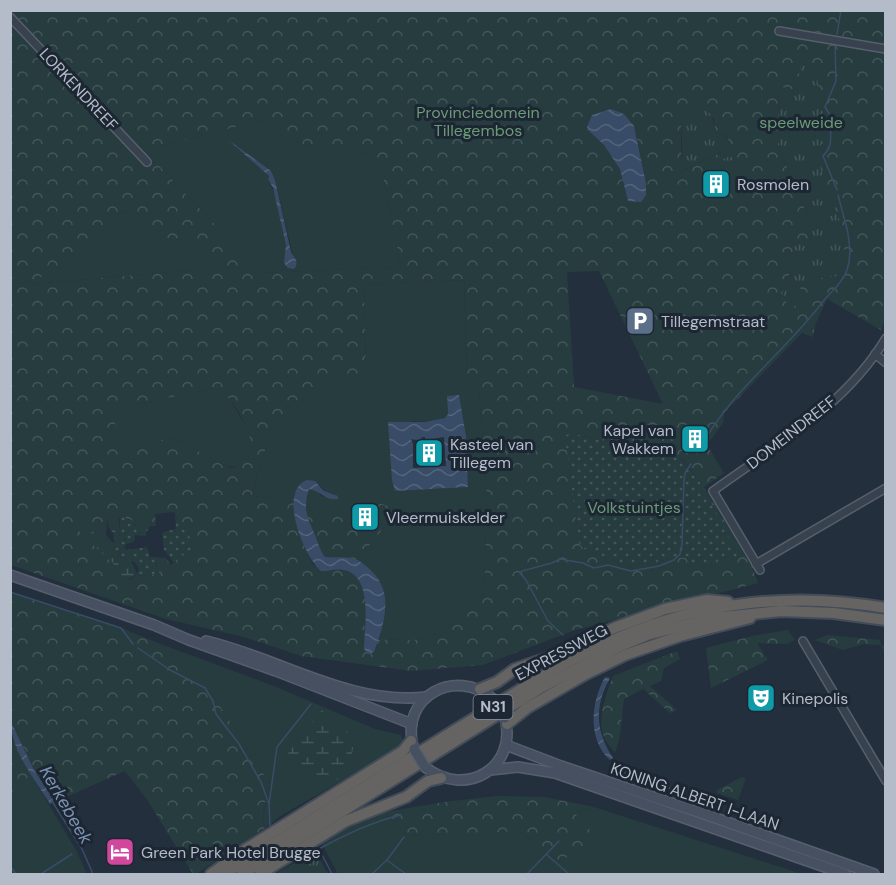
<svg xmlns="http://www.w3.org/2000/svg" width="896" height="885" viewBox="0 0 896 885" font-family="'DM Sans',sans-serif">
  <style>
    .grass { fill: #263c3f; fill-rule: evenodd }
    .forest { fill: url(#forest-crowns); fill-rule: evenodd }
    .wetland { fill: url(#wetland-marsh) }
    .park { fill: url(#park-tufts) }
    .garden { fill: url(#garden-dots) }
    .water { fill: url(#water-waves); fill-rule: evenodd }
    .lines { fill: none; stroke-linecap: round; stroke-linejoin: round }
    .stream { stroke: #394c67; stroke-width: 1.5 }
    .minor-casing { stroke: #565f6c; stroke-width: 10 }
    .secondary-casing { stroke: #565f6c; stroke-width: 12 }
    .trunk-casing { stroke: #434c59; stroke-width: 14 }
    .minor { stroke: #38414e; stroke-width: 7 }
    .secondary { stroke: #465061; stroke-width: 9 }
    .trunk { stroke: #656462; stroke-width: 10 }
    .secondary-bridge-casing { stroke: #565f6c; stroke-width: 12; stroke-linecap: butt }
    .secondary-bridge { stroke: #465061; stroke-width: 9 }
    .labels { text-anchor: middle; stroke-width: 6; stroke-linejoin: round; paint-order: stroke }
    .shield { fill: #1d2633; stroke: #878f9c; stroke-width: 1.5 }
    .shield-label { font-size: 15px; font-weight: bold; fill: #b4bcc9 }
    .street-label { font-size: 16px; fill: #b4bcc9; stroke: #1d2633 }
    .park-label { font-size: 16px; fill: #6b9a76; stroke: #1d2633 }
    .poi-label { font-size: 16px; fill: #b4bcc9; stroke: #1d2633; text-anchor: start }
    .water-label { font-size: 18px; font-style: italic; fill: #7c92b1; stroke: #1d2633 }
  </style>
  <defs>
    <pattern id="forest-crowns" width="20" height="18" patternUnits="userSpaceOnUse" patternTransform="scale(1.5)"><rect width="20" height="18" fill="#263c3f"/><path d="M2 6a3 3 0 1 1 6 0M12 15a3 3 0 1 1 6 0" fill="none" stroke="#435659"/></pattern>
    <pattern id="wetland-marsh" width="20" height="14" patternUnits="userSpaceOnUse" patternTransform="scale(1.5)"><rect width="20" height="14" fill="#263c3f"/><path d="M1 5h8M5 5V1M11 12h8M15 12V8" fill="none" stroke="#435659"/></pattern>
    <pattern id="park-tufts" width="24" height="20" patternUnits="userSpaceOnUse" patternTransform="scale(1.5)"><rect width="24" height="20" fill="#263c3f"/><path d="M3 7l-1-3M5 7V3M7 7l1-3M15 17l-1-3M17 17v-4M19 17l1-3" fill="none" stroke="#435659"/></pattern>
    <pattern id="garden-dots" width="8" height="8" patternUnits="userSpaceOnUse" patternTransform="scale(1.5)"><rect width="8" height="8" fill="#263c3f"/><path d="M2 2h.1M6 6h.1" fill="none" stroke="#435659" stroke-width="1.8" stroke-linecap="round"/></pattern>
    <pattern id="water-waves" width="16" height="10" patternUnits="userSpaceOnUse" patternTransform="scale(1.5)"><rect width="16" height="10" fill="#394c67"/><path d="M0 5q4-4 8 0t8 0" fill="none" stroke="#53647b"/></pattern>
  </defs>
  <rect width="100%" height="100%" fill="#242f3e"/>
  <g class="grass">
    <path d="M260,121L288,140L317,148H355L372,157L383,176L401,267L261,273L144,150ZM228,139L272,174L275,180L293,256L287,251C285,228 278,200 268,179L269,176Z"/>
    <path d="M132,210L157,238H178L192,244L229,267L32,284L27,282L100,240L115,215Z"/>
    <path d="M464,280L467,374L476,380L479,388L487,500L484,593C467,611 447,635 421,639C411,641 390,639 378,640L386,608L373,572L357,560L393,517L380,503L317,522L306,503L309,489L318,491L322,497L336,494L327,493L319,484L294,494V502L252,496C269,428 287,380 366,376L364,284ZM447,396L461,409L466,436L468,487L395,491L413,421L425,422L446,418L448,414Z"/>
    <path d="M215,388L226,393L249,431L251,443L236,467L225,466L176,439L169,438L125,451L109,410Z"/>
    <path d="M158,643L274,686L375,729L401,735L403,740L397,749L282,815L265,828C259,806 269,803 270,784L205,684Z"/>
    <path d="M31,774L77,852L87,874H11V797Z"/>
    <path d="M594,807L802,874H338L322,844L349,827L385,812L407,836L520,830L558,860L576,855L597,839L574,812Z"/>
  </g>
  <g class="forest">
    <path d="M11,11H885V319L881,330L827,299L815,325L813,337L802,333L724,413L723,423L707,445L724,473L704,487L752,567L758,583L575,630L483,665L411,671L301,656L244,637L166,619L11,565ZM801,61L825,123L817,161L844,233V256L839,276L816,278L800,287L781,293L791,271L811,239L806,212L778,145L779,87L797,90ZM684,112L714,118L715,130L719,136L725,134L732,147L681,172C683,152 678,131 684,112ZM630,120L636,133L646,183L628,201L620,169L604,145L589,131L587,127ZM260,121L288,140L317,148H355L372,157L383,176L401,267L261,273L144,150ZM131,210L157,238H178L192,244L228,267L33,284L27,282L61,270L100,240L115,215ZM599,271L663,404L574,387L567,272ZM464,280L467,374L476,380L479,388L487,500L484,593C467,611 447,635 421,639C411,641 390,639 378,640L374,652L364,649C364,628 373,581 349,571C342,568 337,570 330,571C325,572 318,567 313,565L298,529L294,502L252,496C268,429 289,379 366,377L364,284ZM215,388C232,395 248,424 251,443L236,467L232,468L225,466L176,439L169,438L125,450L110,410ZM570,433L683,459L702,485L686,557L624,566L583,548L579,543L566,436ZM174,512L183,529L194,543L171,565L166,558L156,557L157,574L135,576L130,580L120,575L113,563L80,531L81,527H87L118,555L117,545L126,538L121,535L113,536L115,543L112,542L106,535L107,518L108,526L113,533L120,531L119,518L133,522L137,527L156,526L155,514Z"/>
    <path d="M306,503L317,522L329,514L380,503L390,507L393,517L357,560L346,557H325C315,542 306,521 306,503Z"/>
    <path d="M10,592L121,628L158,643L205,683L270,784C268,803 259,806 265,828L196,874H193L148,801L125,771L55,802L34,770L11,722Z"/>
    <path d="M788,630L795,640L787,644L757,643L768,660L711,688L706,648L752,636Z"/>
    <path d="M827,635L880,640L881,645L885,646V654L881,645L864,644L843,650L815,640Z"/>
    <path d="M677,651L680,659L664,668L661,681L650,686L677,710L670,713L643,689L624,699C621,717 622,736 615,753C612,748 606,743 604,737C597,717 606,695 613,676Z"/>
    <path d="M10,735L31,774L11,797H10Z"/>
    <path d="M627,768L641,777L679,790L678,792L633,783L620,774Z"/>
    <path d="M742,777L746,778L738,800L717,793V790Z"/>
    <path d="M497,796L545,797L594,807L574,812L598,839L576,855L558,860L520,831L407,836L385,812L444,802Z"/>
  </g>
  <g class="wetland">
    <path d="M81,527H87L123,558L130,559L137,574L128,580L121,578L113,563L81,534L79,530Z"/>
    <path d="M322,710L333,725L344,726L354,743L349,770L330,785L285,757Z"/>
  </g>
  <g class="park">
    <path d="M801,61L815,68L825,123L818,161L844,233V256L839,276L816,278L800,287L803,298L792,312L781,293L791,271L793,247L811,239L806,212L778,145L779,87L797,90Z"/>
    <path d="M703,108L712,115L715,130L719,135L724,134L732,147L680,172C679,166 682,160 682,153C683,139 679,126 684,112L690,109Z"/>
    <path d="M730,156L736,160V170C728,177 721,176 710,175L709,166Z"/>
    <path d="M315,851L328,874H275Z"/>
  </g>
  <g class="garden">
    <path d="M570,433L682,459L702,485L739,558L689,565L686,557L624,566L583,548L579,543L565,436Z"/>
    <path d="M175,515L195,545C191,554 180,554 174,563L164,550L162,534L163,532L176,529Z"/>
    <path d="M120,516L132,520L136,527L149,525V530L146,531V536L135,535L134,542L126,544L124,548L127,550L147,547L150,557H156V566L160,571L157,574L135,576L139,570C136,559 128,561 120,556L117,551L111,548L126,539L121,535L113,536V533L120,531Z"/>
  </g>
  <g class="water">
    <path d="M611,109L624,114L634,126L646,183V195L641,202L628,201L620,169L604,145L589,131L587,127L592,115Z"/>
    <path d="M227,139L271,171L275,180L291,252C294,258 300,262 294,269L288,268L284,263L286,245L273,188L268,179L269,176Z"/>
    <path d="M459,395L466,436L468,487L395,491L392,480L388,422H425L445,418L448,414L447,396ZM422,437H425V440L444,437L446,466L413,468V444L411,439L421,440Z"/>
    <path d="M307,480L315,481L324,491L338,496V499C325,501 321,491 309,489C303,509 307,517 315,535C318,543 320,550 325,557C335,558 345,556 354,559C359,560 362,563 366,566C396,589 385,622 374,652L368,654L364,649C364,628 374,576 344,570C336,568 329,572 321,571C304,557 277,491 307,480Z"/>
    <path d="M605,677L610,678L609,680C594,707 596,732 613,758L610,760C587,739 591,702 605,677Z"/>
    <path d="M11,722L34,770L55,802L50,804C36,781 10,749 11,722Z"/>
  </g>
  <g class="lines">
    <g class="stream">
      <path d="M837,34L841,10"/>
      <path d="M835,44L836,81L825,107L833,120C827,134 836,143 823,156L837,190"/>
      <path d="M838,195L848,233"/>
      <path d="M697,454C728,392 784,354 825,299C832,291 844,281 847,270C851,259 850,245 848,234"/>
      <path d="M10,592L121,628L133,644"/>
      <path d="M563,635L548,621L526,580L520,573L522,571L552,563L560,559L583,563L594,568L608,565L631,571L659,566L674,560L680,554L682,544L684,480L685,473L691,464"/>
      <path d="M138,648L170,670L205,688L213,701L216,714L239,744L261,782L269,804L270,826"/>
      <path d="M52,801L82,849L93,874"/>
      <path d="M269,804L277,747L311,704"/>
      <path d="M547,855L569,874"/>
      <path d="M388,861L406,874"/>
      <path d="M10,866L16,874"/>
      <path d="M41,874L72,854"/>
      <path d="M332,874L319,849C346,834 371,822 401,815"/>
      <path d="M372,874L387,860L404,837"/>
      <path d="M527,874L559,841"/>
    </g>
    <g class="minor-casing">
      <g id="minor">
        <path d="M10,17L147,162"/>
        <path d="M779,31L886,49"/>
        <path d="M875,354L886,363"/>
        <path d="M756,564L886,488"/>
        <path d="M760,570L713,491C775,446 846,405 886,338"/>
        <path d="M803,641L886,781"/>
      </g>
    </g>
    <g class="secondary-casing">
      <g id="secondary">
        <path d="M10,575L154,625L189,640L276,671L412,724"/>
        <path d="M206,641C279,658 350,706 427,697"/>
        <path d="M506,745L561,766L707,815L874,874"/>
        <path d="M413,746C400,696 456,667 493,699"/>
        <path d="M425,767C465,799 518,768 505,718"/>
        <path d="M490,770L518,767L555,773L845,874"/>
      </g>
    </g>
    <g class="trunk-casing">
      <g id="trunk">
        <path d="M480,689L497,682L515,669L553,656L614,628L665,609L707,600L728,602"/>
        <path d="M507,724L527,708L586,674L625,655L680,636L750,618"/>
        <path d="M211,874L246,849L403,751L411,741"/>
        <path d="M224,874C303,826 381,776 460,727C511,696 562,661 618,638C703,601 795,592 886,608"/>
        <path d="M242,874L542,687L620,646L647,635L712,618L781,611L834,613L886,620"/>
        <path d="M260,874L346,821L406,797L428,781L441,778"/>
      </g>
    </g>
    <use href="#minor" class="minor"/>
    <use href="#secondary" class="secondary"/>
    <use href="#trunk" class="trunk"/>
    <g class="secondary-bridge-casing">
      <g id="secondary-bridge">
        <path d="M493,699L505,718"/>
        <path d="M414,749L425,767"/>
      </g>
    </g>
    <use href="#secondary-bridge" class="secondary-bridge"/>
  </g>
  <defs>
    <g id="building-square" transform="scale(1.5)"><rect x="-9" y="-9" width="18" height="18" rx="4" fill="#0f9aa8" stroke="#1d2633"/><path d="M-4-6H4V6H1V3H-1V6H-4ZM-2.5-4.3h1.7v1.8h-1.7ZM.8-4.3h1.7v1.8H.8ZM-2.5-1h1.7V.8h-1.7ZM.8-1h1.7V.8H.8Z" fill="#fff"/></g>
    <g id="parking-square" transform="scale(1.5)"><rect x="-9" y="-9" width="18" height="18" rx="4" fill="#5c6f8a" stroke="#1d2633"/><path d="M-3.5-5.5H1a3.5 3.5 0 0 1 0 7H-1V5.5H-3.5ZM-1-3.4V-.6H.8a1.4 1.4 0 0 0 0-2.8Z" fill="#fff"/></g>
    <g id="theatre-square" transform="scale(1.5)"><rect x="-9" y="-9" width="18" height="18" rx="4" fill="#0f9aa8" stroke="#1d2633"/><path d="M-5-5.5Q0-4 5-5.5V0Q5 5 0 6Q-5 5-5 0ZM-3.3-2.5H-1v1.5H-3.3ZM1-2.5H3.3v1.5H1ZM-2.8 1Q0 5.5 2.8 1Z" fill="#fff"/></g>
    <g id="hotel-square" transform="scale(1.5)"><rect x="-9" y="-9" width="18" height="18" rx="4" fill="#d1479c" stroke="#1d2633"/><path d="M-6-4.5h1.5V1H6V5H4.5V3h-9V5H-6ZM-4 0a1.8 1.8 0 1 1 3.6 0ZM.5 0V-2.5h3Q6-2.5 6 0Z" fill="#fff"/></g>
  </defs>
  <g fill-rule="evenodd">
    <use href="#building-square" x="716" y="184"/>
    <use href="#parking-square" x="640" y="321"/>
    <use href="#building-square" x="695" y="439"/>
    <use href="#building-square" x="429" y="453"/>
    <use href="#building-square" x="365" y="517"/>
    <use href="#theatre-square" x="761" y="698"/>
    <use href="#hotel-square" x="120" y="852"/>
  </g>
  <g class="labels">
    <rect class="shield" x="473.5" y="695" width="39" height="24" rx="4.5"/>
    <g class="shield-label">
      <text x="493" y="712">N31</text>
    </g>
    <g class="street-label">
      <text transform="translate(79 89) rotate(47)" y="6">LORKENDREEF</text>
      <text transform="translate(791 432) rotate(-38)" y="6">DOMEINDREEF</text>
      <text transform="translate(561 652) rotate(-28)" y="6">EXPRESSWEG</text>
      <text transform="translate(695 796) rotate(19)" y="6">KONING ALBERT I-LAAN</text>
    </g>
    <g class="park-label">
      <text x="478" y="118">Provinciedomein<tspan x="478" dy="18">Tillegembos</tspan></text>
      <text x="801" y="128">speelweide</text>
      <text x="634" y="513">Volkstuintjes</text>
    </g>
    <g class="poi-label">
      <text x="737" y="190">Rosmolen</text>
      <text x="661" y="327">Tillegemstraat</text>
      <text x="674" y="436" text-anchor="end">Kapel van<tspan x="674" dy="18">Wakkem</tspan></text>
      <text x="450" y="450">Kasteel van<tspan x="450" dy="18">Tillegem</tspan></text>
      <text x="386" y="523">Vleermuiskelder</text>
      <text x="782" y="704">Kinepolis</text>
      <text x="141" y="858">Green Park Hotel Brugge</text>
    </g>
    <g class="water-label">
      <text transform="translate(66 805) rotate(60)" y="6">Kerkebeek</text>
    </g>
  </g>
  <rect width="896" height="885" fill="none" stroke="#b4bcc9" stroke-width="24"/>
</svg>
